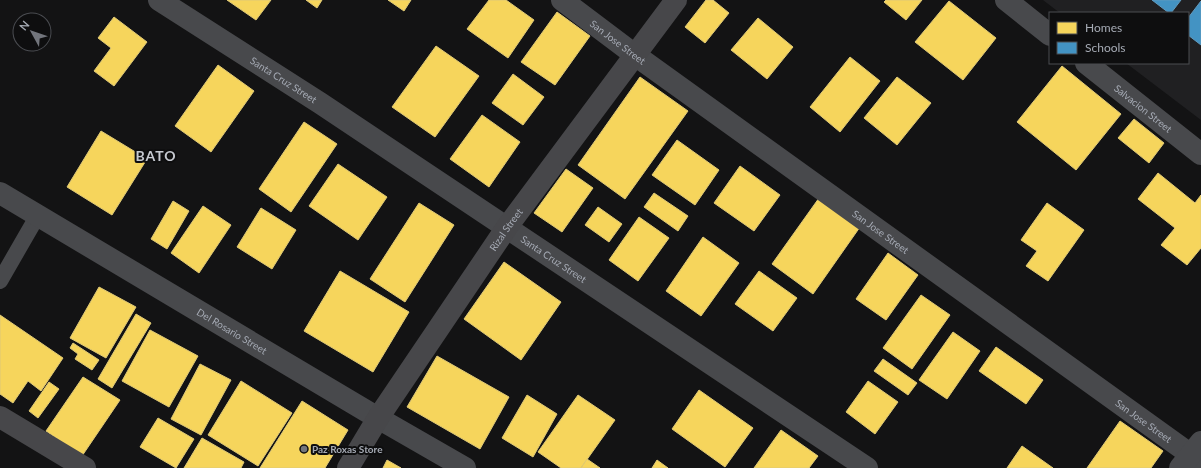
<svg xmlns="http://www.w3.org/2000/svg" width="1201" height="468" viewBox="0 0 1201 468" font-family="Lato,sans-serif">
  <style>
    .built { fill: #202022 }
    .homes { fill: #f6d55c; stroke: #dec876 }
    .schools { fill: #4393c3; stroke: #609abe }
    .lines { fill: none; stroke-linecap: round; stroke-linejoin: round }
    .service { stroke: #48494c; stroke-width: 16 }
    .minor { stroke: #48494c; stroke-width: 22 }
    .tertiary { stroke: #48494c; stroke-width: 22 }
    .secondary { stroke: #47474a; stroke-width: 22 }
    .poi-dot { fill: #72757c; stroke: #0e0e0f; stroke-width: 1.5 }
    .labels { text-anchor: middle; stroke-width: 4; stroke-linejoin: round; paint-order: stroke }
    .street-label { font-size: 10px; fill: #a5aab4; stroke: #0e0e0f }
    .poi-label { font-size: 10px; font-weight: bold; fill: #a5aab4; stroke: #0e0e0f; text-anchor: start }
    .district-label { font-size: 14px; font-weight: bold; letter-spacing: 1px; fill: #c6c9d0; stroke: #0e0e0f }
  </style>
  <rect width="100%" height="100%" fill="#131314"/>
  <path class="built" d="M1043,0H1201V120L1126,63H1188V13H1060Z"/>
  <g class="homes">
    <path d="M227,0H271L256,20Z"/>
    <path d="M306,0H322L317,8Z"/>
    <path d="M388,0H411L404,11Z"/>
    <path d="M489,0H506L534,20L508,58L467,29Z"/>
    <path d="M706,0H713L729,13L705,43L685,27Z"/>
    <path d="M886,0H922L906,20L884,2Z"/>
    <path d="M949,1L996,38L963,80L915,42Z"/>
    <path d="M557,12L590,36L555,85L521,62Z"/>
    <path d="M114,17L147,42L114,86L94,71L111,48L98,38Z"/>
    <path d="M758,18L793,47L767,79L731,50Z"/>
    <path d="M436,46L479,76L435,137L392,107Z"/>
    <path d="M850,57L880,81L840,132L810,107Z"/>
    <path d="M218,65L254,91L211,152L175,126Z"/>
    <path d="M1062,66L1121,114L1076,170L1017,122Z"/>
    <path d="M513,74L544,97L523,125L492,103Z"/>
    <path d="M640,77L688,111L625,199L578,165Z"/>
    <path d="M897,77L931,103L897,145L864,118Z"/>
    <path d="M482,115L520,142L489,187L450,159Z"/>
    <path d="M1134,119L1164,143L1149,163L1118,138Z"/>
    <path d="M304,122L337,144L291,212L259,189Z"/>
    <path d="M101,131L147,159L112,215L67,187Z"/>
    <path d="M677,140L719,170L695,205L652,175Z"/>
    <path d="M338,164L387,197L358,240L309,206Z"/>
    <path d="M740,166L780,195L754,231L714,203Z"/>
    <path d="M566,169L593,188L562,232L534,213Z"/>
    <path d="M1158,173L1195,203L1201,195V248L1187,265L1161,245L1175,228L1138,199Z"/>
    <path d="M654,193L688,216L678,231L644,207Z"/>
    <path d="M819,198L860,227L813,294L772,264Z"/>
    <path d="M173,201L189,211L167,249L151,239Z"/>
    <path d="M419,203L454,225L405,302L370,279Z"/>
    <path d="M1047,203L1084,230L1048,281L1026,266L1037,251L1021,240Z"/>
    <path d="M203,206L231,225L199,273L171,253Z"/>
    <path d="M598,207L622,224L609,242L585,225Z"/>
    <path d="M261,208L296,230L272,269L237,247Z"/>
    <path d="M639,217L669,238L638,281L609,260Z"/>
    <path d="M703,237L739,263L701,316L666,291Z"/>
    <path d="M888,253L918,275L886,320L856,299Z"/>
    <path d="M504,262L561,302L521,360L464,319Z"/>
    <path d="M340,271L409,312L373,372L304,331Z"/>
    <path d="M759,271L797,298L773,331L735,304Z"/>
    <path d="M99,287L136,307L106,358L70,338Z"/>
    <path d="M921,295L950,315L912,369L883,348Z"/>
    <path d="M136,314L151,323L112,388L98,379Z"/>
    <path d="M0,315L63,358L41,391L28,381L13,403L0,394Z"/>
    <path d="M150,330L198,356L169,407L122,381Z"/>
    <path d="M953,332L980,351L947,399L919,380Z"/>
    <path d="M73,343L99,360L92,370L75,359L78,354L70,348Z"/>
    <path d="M996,347L1043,380L1026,404L979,371Z"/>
    <path d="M437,356L509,397L480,449L407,407Z"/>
    <path d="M883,359L917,383L908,395L874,371Z"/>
    <path d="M200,364L231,380L201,435L171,419Z"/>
    <path d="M83,377L120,400L82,456L46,431Z"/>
    <path d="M241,381L292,413L258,466L208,435Z"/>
    <path d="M868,381L898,402L875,434L846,412Z"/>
    <path d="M49,382L59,389L38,418L29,411Z"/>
    <path d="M699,390L753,428L725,467L672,429Z"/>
    <path d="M527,395L557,414L533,457L502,438Z"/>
    <path d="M578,395L615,420L581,468H561L538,452Z"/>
    <path d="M302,401L348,430L325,468H260Z"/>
    <path d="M158,418L194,439L176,468L140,447Z"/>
    <path d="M1120,421L1163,451L1151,468H1087Z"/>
    <path d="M781,430L818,456L809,468H754Z"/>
    <path d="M202,438L244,462L241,468H184Z"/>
    <path d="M1022,446L1053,468H1007Z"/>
    <path d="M587,459L600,468H581Z"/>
    <path d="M387,460L401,468H383Z"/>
    <path d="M657,460L668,468H652Z"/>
  </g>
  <g class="schools">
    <path d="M1152,0H1181L1171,13H1169Z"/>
    <path d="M1201,1V45L1188,35V18Z"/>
  </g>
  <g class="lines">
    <path class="service" d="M0,281L38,215"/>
    <g class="minor">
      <path id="s1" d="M159,0L320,103L867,468"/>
      <path id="s2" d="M562,0L635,55L1201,462"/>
      <path d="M1006,0L1050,35"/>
      <path id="s3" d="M1086,63L1201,154"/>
      <path id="s4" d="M0,193L378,418"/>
      <path d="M1180,468L1201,442"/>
    </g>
    <path class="tertiary" d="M378,418L465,468"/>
    <g class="secondary">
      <path d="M0,417L85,468"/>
      <path id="s5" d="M348,468L378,418L507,227L676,0"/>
    </g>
  </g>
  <circle class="poi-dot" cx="304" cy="449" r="4"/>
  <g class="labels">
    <g class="street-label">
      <text dy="4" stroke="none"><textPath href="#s2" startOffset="70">San Jose Street</textPath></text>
      <text dy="4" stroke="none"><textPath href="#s1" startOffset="148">Santa Cruz Street</textPath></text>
      <text dy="4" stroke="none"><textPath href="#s3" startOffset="73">Salvacion Street</textPath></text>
      <text dy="4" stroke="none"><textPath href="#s5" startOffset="286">Rizal Street</textPath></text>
      <text dy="4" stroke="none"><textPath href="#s2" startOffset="394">San Jose Street</textPath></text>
      <text dy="4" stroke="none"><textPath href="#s1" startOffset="472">Santa Cruz Street</textPath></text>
      <text dy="4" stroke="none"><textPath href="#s4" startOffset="270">Del Rosario Street</textPath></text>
      <text dy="4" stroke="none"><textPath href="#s2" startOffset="718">San Jose Street</textPath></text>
    </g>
    <g class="poi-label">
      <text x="312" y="453">Paz Roxas Store</text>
    </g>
    <g class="district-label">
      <text x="156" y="161">BATO</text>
    </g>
  </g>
  <rect x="1049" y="12" width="140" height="52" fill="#0e0e0f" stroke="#4a4c51"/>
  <rect x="1057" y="22" width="20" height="12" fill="#f6d55c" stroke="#4a4c51"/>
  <text x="1085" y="32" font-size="12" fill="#a5aab4">Homes</text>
  <rect x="1057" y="42" width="20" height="12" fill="#4393c3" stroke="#4a4c51"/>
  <text x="1085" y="52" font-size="12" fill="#a5aab4">Schools</text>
  <g transform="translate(32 32) rotate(310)"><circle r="19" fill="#0e0e0f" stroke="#4a4c51"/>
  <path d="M0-3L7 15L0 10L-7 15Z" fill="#72757c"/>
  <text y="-6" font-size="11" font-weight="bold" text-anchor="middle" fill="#a5aab4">N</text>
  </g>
</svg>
